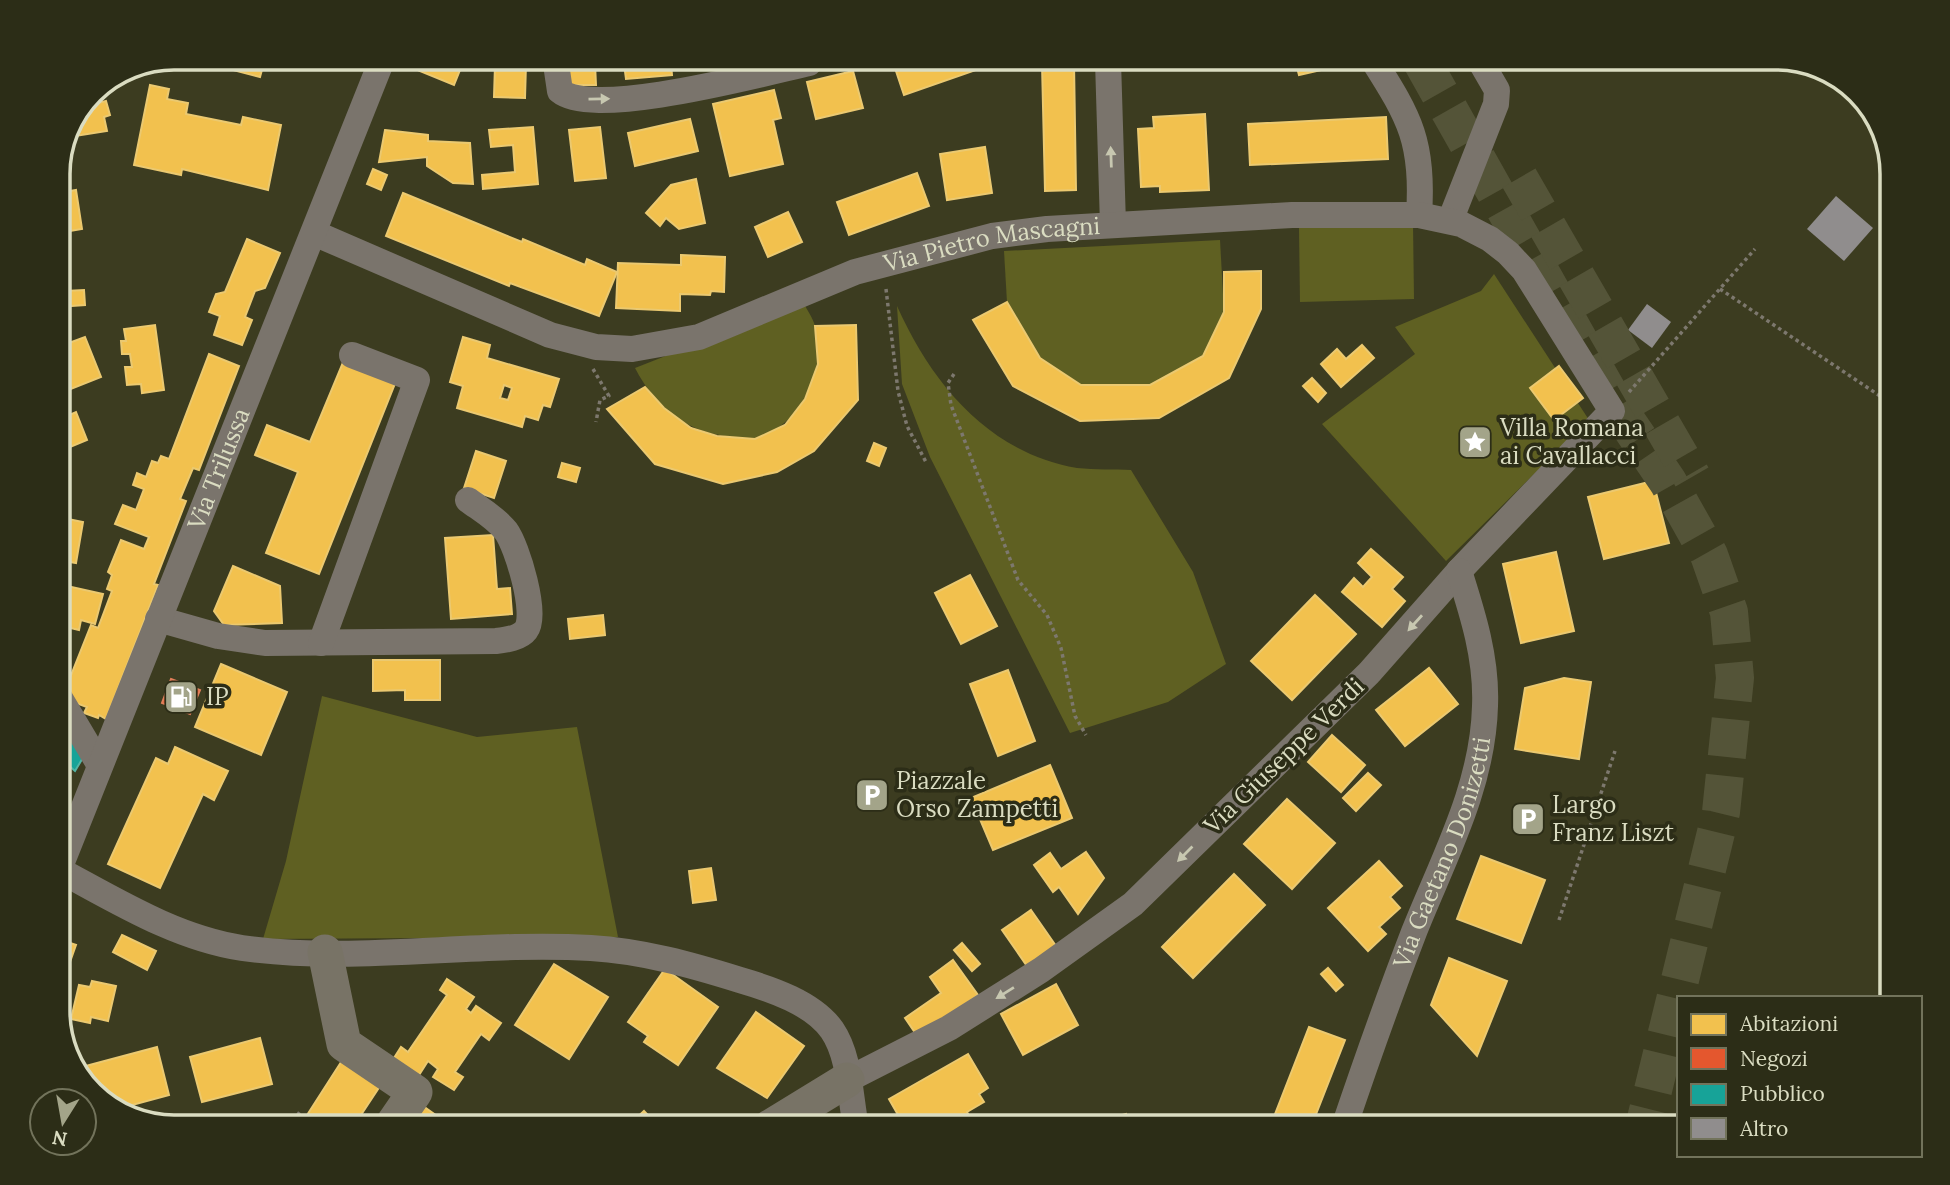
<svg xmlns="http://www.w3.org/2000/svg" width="1950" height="1185" viewBox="0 0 1950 1185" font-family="Lora,serif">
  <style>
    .green { fill: #5f6022 }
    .homes { fill: #f2c14e; stroke: #ebc970; stroke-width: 2; fill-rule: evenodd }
    .shops { fill: #e4572e; stroke: #e17f5a; stroke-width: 2 }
    .public { fill: #17a398; stroke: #52b4a4; stroke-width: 2 }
    .building { fill: #908d8d }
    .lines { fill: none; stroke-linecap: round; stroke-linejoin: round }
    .highway-tunnel { stroke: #545438; stroke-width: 38; stroke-dasharray: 38 19; stroke-linecap: butt }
    .path { stroke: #7d786e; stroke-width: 3.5; stroke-dasharray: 3.5 3.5; stroke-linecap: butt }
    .minor { stroke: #7a746c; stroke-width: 26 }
    .major { stroke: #787366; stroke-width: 35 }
    .oneway { fill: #c7c7b0 }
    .labels { text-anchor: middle; stroke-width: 7; stroke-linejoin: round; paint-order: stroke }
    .street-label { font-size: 24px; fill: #dadcc1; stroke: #2c2d17 }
    .poi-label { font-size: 24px; fill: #dadcc1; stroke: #2c2d17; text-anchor: start }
    .rim { fill: none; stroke: #dadcc1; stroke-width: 3.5 }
  </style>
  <rect width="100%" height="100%" fill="#3c3c20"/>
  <g class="green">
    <path d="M1413,224L1414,299L1300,302L1299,226Z"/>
    <path d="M1220,240L1224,312L1203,356L1150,385H1081L1040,358L1007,302L1004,251Z"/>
    <path d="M1494,274L1589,420L1446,561L1322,424L1415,354L1395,327L1481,291Z"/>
    <path d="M803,302C807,310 813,318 815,326C828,369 801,426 756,438C750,440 742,438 735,437C689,434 656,409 635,368Z"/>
    <path d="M897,306C932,384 989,453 1077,468C1095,470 1114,469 1131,470L1193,572L1226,664L1168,702L1070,733L930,457L902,384Z"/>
    <path d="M322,696L477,737L577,727L618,937L263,939L286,861Z"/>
  </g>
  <g class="homes">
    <path d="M1295,60H1342L1343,65L1299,75Z"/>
    <rect x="1144" y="61" width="62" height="9"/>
    <path d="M901,62H973L976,70L904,95L894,65Z"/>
    <path d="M1074,63L1076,190L1045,191L1042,64Z"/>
    <path d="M526,64L525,98L494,97L495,65Z"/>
    <path d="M567,64H595L596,85H568Z"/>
    <path d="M624,64H671L672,75L626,79Z"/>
    <path d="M417,65H462L454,85L415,69Z"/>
    <path d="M218,66H263L260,77Z"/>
    <path d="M853,71L863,108L816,119L807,82Z"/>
    <path d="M150,85L169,89L167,99L188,103L186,114L241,125L243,117L281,125L268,190L182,169L181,175L134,165Z"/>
    <path d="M774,90L781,118L773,120L783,164L730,176L713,104Z"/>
    <path d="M106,101L110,115L104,117L107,131L75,136L86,106Z"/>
    <path d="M1205,114L1209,190L1160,192V186L1141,187L1138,129L1154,128L1153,117Z"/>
    <path d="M1386,117L1388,159L1250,165L1248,124Z"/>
    <path d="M690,119L698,151L635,166L628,133Z"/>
    <path d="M533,127L538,184L483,189L482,175L515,172L513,145L491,147L489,130Z"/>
    <path d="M600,127L606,178L575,181L569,130Z"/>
    <path d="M385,130L428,135V141L470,143L473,184L453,183L427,166V157L379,162Z"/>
    <path d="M985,147L992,193L947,200L940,154Z"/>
    <path d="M373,169L387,175L381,190L367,184Z"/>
    <path d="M917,173L929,206L849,235L837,202Z"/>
    <path d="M696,179L705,223L679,229L666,218L660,226L646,213L671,185Z"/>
    <path d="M58,187L59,193L76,190L82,229L58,233Z"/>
    <path d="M403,193L522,242L523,239L585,265L587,259L617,272L599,316L510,283L509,286L386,236Z"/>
    <path d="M788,212L802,242L768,257L755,227Z"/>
    <path d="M247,239L280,253L265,288L255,291L245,317L252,320L242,345L214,335L220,316L209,312L216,294L225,292Z"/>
    <path d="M681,255L725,257L724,292L711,291L710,295L680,294V311L616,308L618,263L681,265Z"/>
    <path d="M63,267L65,291L84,290L85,305L58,307V268Z"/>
    <path d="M1261,271V309L1229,378L1159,418L1080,421L1013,386L973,320L1007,302L1040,358L1081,385H1150L1203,356L1224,312V272Z"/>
    <path d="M155,325L164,390L142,393L141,384L127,385L125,367H132L130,354H122L121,341H126L124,329Z"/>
    <path d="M856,325L858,400L814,451L777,472L723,484L655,464L607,409L645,387L664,408L691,428L717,436L755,439L785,425L805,399L818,364L815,326Z"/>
    <path d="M85,337L101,377L58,394V347Z"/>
    <path d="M463,337L490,345L487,358L559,379L550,407L543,405L538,420L525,416L522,427L457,408L463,386L450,382ZM504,385L512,388L508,400L500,398Z"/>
    <path d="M1362,345L1374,358L1341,387L1321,364L1337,349L1346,359Z"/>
    <path d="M209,354L239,366L199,470L193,468L180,499L186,501L154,584L158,585L106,719L99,715L98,718L84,713L87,707L62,698L91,625L98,628L112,591L107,589L112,575L108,572L121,540L144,549L149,537L115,524L123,505L136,510L144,489L133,485L137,473L146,477L152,461L158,463L161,456L169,459Z"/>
    <path d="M344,360L396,381L319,574L266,553L298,472L255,455L267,425L310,442Z"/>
    <path d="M1559,366L1583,398L1554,420L1530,388Z"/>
    <path d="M1312,378L1326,393L1318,402L1303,386Z"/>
    <path d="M76,412L87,440L58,452V420Z"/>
    <path d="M874,443L886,448L879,466L867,461Z"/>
    <path d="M476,451L506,461L494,498L464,488Z"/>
    <path d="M562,463L580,468L576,482L558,477Z"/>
    <path d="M1653,481L1669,543L1604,559L1588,497Z"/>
    <path d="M58,517L83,522L76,563L58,560Z"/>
    <path d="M493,535L497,589L510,588L512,614L451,619L445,538Z"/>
    <path d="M1371,549L1403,577L1392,589L1405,601L1382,627L1342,592L1354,578L1363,587L1372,577L1358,563Z"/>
    <path d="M1556,552L1574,631L1521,643L1503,564Z"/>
    <path d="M233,566L280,586L282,623L224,625L214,611Z"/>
    <path d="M970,575L997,626L961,644L935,593Z"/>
    <path d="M58,584L103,594L95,624L81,620L79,630L58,625Z"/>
    <path d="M1315,595L1356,634L1292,700L1251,661Z"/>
    <path d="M603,615L605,635L570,639L568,619Z"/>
    <path d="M373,660H440V700H405V690L373,691Z"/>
    <path d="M221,664L287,692L261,755L195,727Z"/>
    <path d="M1429,668L1458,704L1405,746L1376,710Z"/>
    <path d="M1008,670L1035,741L998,756L970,684Z"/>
    <path d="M1564,678L1591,682L1579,759L1515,749L1525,688Z"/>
    <path d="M1332,735L1365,765L1341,792L1308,762Z"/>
    <path d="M175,747L228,771L214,800L203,794L160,888L108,864L156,758L168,764Z"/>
    <path d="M1050,765L1072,818L993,850L971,798Z"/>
    <path d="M1368,773L1381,785L1356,811L1343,798Z"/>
    <path d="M1287,799L1335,843L1292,889L1244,844Z"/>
    <path d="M1086,852L1104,878L1078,914L1059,887L1053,892L1034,865L1050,853L1061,869Z"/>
    <path d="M1481,856L1545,880L1521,943L1457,919Z"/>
    <path d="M1379,861L1402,886L1390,897L1400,908L1379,927L1386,934L1368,951L1328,908Z"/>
    <path d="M711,868L716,900L693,903L689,871Z"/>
    <path d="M1234,874L1265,905L1193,978L1162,947Z"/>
    <path d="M1031,910L1056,946L1027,966L1002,930Z"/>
    <path d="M122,935L156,951L147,970L113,952Z"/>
    <path d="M58,939L76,945L58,996Z"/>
    <path d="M962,943L980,964L972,971L954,950Z"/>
    <path d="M1449,958L1507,981L1477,1056L1431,1005Z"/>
    <path d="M953,960L978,995L918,1037L905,1018L941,993L930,977Z"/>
    <path d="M554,964L608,997L569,1059L515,1025Z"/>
    <path d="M1328,968L1343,985L1336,991L1321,974Z"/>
    <path d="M665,969L718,1007L678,1065L644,1042L648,1036L628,1022Z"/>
    <path d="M447,979L474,997L466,1009L471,1013L476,1006L501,1023L489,1040L481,1034L455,1072L463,1077L454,1090L433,1077L438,1069L428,1061L419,1075L394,1058L401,1047L408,1052L447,995L440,990Z"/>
    <path d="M92,981L116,986L108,1021L91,1017L90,1023L71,1019L79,985L90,987Z"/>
    <path d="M1056,984L1078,1025L1023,1055L1001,1014Z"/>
    <path d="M756,1012L804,1046L767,1098L717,1068Z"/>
    <path d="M1309,1027L1345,1040L1311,1127H1270Z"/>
    <path d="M260,1038L272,1084L202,1102L190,1057Z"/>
    <path d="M157,1047L169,1095L114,1110L86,1082L82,1067Z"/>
    <path d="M968,1054L988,1088L979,1094L984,1102L967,1112L971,1119L956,1127H905L889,1099Z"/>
    <path d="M343,1059L382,1083L353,1127H308L302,1123Z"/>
    <path d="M416,1101L444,1121L439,1127H408Z"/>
    <path d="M644,1111L659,1127L629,1125Z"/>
    <path d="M1126,1114L1130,1127H1078Z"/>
    <path d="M678,1117L688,1127H667Z"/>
    <path d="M1506,1122L1523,1127H1492Z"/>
  </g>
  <path class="shops" d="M171,679L200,690L190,714L162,703Z"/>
  <path class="public" d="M58,707L87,751L75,771L58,756Z"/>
  <g class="building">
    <path d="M1836,196L1873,228L1844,261L1807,229Z"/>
    <path d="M1647,304L1671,322L1652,348L1628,330Z"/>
  </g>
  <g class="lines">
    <g class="highway-tunnel">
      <path d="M1421,60L1613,401L1668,482L1709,555L1729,612L1735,678L1721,812L1644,1127"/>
      <path d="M1519,178L1692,477"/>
    </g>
    <g class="path">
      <path d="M886,289L898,391L907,426L927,464"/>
      <path d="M1720,289L1892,404"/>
      <path d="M593,369L609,396L600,400L596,422"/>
      <path d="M954,374L948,383L951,405L1018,580L1047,615L1061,648L1075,716L1086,735"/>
      <path d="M1629,392L1755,249"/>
      <path d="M1559,920L1615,751"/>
      <path d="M290,1127L301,1110"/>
    </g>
    <g class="minor">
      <path d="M1373,60C1410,118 1424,143 1419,215"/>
      <path d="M1108,61L1113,225"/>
      <path d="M556,64L560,91C594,119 764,73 809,63"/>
      <path d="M1450,221L1496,104L1497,90L1479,59"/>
      <path id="s1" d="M314,233L550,335L596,347L632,349L699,337L855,272L992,236L1047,229L1292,215H1419L1461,224L1490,239L1508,253L1524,270L1612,411L1459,571L1369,673L1133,904L1041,970L949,1028L847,1080"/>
      <path d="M158,619L218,636L265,643L496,641C506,640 520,638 526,630C538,615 517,546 506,531C496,518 480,509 468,500"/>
      <path d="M321,643L417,380L352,355"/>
      <path d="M58,695L99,764"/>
      <path d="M59,870C117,901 176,938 242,948C356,964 476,941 591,948C642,951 692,965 740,980C771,989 813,1003 832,1030C850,1056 850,1097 856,1127"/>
      <path id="s2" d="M58,872L380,65"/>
      <path id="s3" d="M1344,1127C1366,1062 1389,997 1414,932C1443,859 1483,787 1485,706C1487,659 1473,615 1459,571"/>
    </g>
    <g class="major">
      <path d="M325,952L344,1044L415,1092L391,1127"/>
      <path d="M770,1127L847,1080"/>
    </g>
  </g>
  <defs><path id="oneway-solid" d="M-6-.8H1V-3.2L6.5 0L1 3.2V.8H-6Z" transform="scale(1.75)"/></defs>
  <g class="oneway">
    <use href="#oneway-solid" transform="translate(599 99) rotate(-1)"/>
    <use href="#oneway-solid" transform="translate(1111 157) rotate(-92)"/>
    <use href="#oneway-solid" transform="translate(1415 623) rotate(132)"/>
    <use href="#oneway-solid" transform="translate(1185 854) rotate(135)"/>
    <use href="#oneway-solid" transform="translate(1005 993) rotate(148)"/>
  </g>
  <defs>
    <g id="sight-square" transform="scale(1.75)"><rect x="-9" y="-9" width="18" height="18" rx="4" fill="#a3a489" stroke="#2c2d17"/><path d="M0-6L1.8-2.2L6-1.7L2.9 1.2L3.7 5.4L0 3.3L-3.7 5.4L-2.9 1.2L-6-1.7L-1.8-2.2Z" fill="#fff"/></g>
    <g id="fuel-square" transform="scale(1.75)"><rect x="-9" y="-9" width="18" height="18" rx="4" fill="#a3a489" stroke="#2c2d17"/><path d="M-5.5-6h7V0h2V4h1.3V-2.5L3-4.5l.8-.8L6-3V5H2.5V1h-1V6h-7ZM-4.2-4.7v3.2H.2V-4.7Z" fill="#fff"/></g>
    <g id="parking-square" transform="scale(1.75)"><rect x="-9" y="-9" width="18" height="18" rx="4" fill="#a3a489" stroke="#2c2d17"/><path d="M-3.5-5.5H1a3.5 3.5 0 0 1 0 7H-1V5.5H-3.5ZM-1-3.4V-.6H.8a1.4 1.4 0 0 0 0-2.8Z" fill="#fff"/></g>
  </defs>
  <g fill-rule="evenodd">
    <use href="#sight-square" x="1475" y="442"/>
    <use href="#fuel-square" x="181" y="697"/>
    <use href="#parking-square" x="872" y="795"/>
    <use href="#parking-square" x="1528" y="819"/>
  </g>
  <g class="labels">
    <g class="street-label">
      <text dy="8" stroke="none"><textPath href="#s1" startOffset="718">Via Pietro Mascagni</textPath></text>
      <text dy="8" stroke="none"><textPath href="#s2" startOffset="434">Via Trilussa</textPath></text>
      <text transform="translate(1284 756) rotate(-44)" y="8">Via Giuseppe Verdi</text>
      <text dy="8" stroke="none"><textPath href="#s3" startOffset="292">Via Gaetano Donizetti</textPath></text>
    </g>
    <g class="poi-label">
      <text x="1500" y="436">Villa Romana<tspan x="1500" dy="28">ai Cavallacci</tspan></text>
      <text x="206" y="705">IP</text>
      <text x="896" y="789">Piazzale<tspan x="896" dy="28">Orso Zampetti</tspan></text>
      <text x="1552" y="813">Largo<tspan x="1552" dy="28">Franz Liszt</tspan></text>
    </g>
  </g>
  <path d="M0 0H1950V1185H0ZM174 70H1776A104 104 0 0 1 1880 174V1011A104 104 0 0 1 1776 1115H174A104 104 0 0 1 70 1011V174A104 104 0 0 1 174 70Z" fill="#2c2d17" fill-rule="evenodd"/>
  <path class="rim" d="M174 70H1776A104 104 0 0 1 1880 174V1011A104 104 0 0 1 1776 1115H174A104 104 0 0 1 70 1011V174A104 104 0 0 1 174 70Z"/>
  <rect x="1677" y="996" width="245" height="161" fill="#2c2d17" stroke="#72735b" stroke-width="2"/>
  <rect x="1691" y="1014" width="35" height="21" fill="#f2c14e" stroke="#72735b" stroke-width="2"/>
  <text x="1740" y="1031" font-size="21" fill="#dadcc1">Abitazioni</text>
  <rect x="1691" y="1048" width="35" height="21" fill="#e4572e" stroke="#72735b" stroke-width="2"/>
  <text x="1740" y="1066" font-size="21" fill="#dadcc1">Negozi</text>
  <rect x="1691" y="1084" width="35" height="21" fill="#17a398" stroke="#72735b" stroke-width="2"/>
  <text x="1740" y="1101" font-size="21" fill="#dadcc1">Pubblico</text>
  <rect x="1691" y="1118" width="35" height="21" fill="#908d8d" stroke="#72735b" stroke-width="2"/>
  <text x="1740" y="1136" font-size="21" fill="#dadcc1">Altro</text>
  <g transform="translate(63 1122) rotate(191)"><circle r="33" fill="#2c2d17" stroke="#72735b" stroke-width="2"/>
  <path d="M0-5L12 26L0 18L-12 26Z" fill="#a3a489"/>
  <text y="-10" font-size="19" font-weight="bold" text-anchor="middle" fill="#dadcc1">N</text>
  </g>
</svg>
